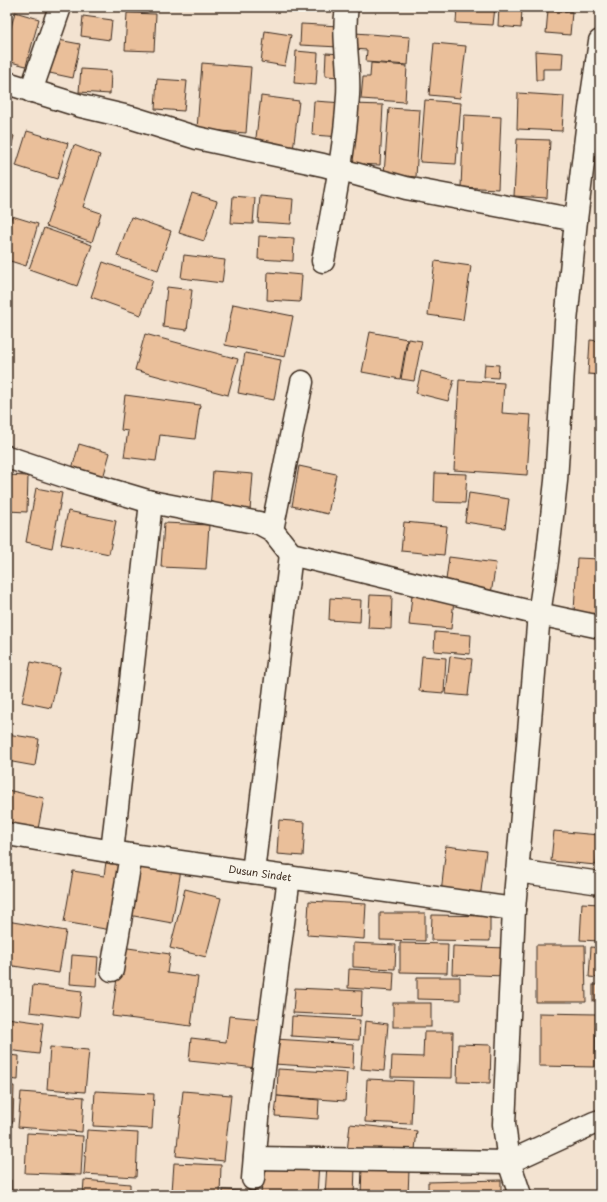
<svg xmlns="http://www.w3.org/2000/svg" width="607" height="1202" viewBox="0 0 607 1202" font-family="'Playpen Sans',sans-serif">
  <style>
    .building { fill: #eabf9a; stroke: #3b2a1e }
    .lines { fill: none; stroke-linecap: round; stroke-linejoin: round }
    .minor-casing { stroke: #3b2a1e; stroke-width: 25 }
    .minor { stroke: #f7f3e8; stroke-width: 22 }
    .labels { text-anchor: middle; stroke-width: 3.5; stroke-linejoin: round; paint-order: stroke }
    .street-label { font-size: 10px; fill: #3b2a1e; stroke: #f7f3e8 }
  </style>
  <rect width="100%" height="100%" fill="#f3e3d1"/>
  <filter id="ink" filterUnits="userSpaceOnUse"><feTurbulence type="fractalNoise" baseFrequency=".025" numOctaves="2"/><feDisplacementMap in="SourceGraphic" scale="8" xChannelSelector="R" yChannelSelector="G"/><feConvolveMatrix kernelMatrix="1 2 1 2 8 2 1 2 1" color-interpolation-filters="sRGB"/></filter>
  <g filter="url(#ink)">
    <g class="building">
      <path d="M457,7H495L493,25L456,23Z"/>
      <path d="M499,7H522L521,28L498,26Z"/>
      <path d="M548,10L572,12L570,35L546,33Z"/>
      <path d="M15,12L39,19L26,66L7,61V42Z"/>
      <path d="M127,13L156,14L154,51L125,50Z"/>
      <path d="M83,16L112,20L110,40L81,36Z"/>
      <path d="M301,24L340,26L339,47L300,45Z"/>
      <path d="M265,31L291,35L285,66L261,62Z"/>
      <path d="M355,33L410,37L408,65L366,62L367,50L354,49Z"/>
      <path d="M53,39L80,44L73,78L45,72Z"/>
      <path d="M434,43L466,46L460,98L429,95Z"/>
      <path d="M296,51L318,53L316,85L294,83Z"/>
      <path d="M535,51L563,53L562,69H543V80H536Z"/>
      <path d="M326,53L342,54L341,77L325,76Z"/>
      <path d="M202,63L251,67L246,133L197,129Z"/>
      <path d="M371,63L407,66L405,102L361,99L363,77H370Z"/>
      <path d="M81,69L111,71L110,94L79,92Z"/>
      <path d="M157,79L187,81L184,111L155,109Z"/>
      <path d="M518,93L564,96L562,131L517,129Z"/>
      <path d="M261,96L299,101L293,151L255,146Z"/>
      <path d="M425,100L461,103L456,164L420,162Z"/>
      <path d="M314,101L344,103L342,137L312,135Z"/>
      <path d="M353,104L383,105L380,165L350,164Z"/>
      <path d="M389,108L420,110L416,177L384,174Z"/>
      <path d="M464,115L501,117L498,189L461,187Z"/>
      <path d="M27,131L68,143L57,179L16,166Z"/>
      <path d="M7,134L14,136L7,162Z"/>
      <path d="M517,139L550,140L547,198L514,196Z"/>
      <path d="M74,145L100,155L83,207L101,213L92,242L46,226Z"/>
      <path d="M192,193L217,201L204,241L179,233Z"/>
      <path d="M233,196L255,198L253,224L231,223Z"/>
      <path d="M260,196L293,199L291,224L258,222Z"/>
      <path d="M12,216L38,224L26,266L7,260V234Z"/>
      <path d="M131,217L171,231L158,270L117,256Z"/>
      <path d="M44,228L92,245L77,286L29,269Z"/>
      <path d="M259,236L294,238L293,261L258,259Z"/>
      <path d="M184,255L225,260L222,283L181,278Z"/>
      <path d="M435,261L471,266L463,320L428,315Z"/>
      <path d="M103,262L153,280L141,315L91,297Z"/>
      <path d="M268,272L302,275L300,302L267,300Z"/>
      <path d="M167,287L192,290L187,330L163,327Z"/>
      <path d="M233,304L293,316L285,357L225,345Z"/>
      <path d="M370,332L407,339L400,379L362,372Z"/>
      <path d="M145,334L238,359L228,395L135,370Z"/>
      <path d="M408,339L422,341L414,381L401,379Z"/>
      <path d="M590,340L600,341V375L588,374Z"/>
      <path d="M245,353L281,360L274,400L238,393Z"/>
      <path d="M485,364L499,365L498,378L484,377Z"/>
      <path d="M421,371L454,380L448,401L416,393Z"/>
      <path d="M459,380L504,383L502,413L531,415L527,475L454,470Z"/>
      <path d="M125,395L200,405L195,439L160,435L156,461L124,457L128,431L121,430Z"/>
      <path d="M79,444L110,453L101,485L70,476Z"/>
      <path d="M299,466L336,474L328,514L292,506Z"/>
      <path d="M213,471L253,474L250,511L210,508Z"/>
      <path d="M435,473L467,474L465,503L434,502Z"/>
      <path d="M7,475L28,476L27,512L7,511Z"/>
      <path d="M36,488L62,493L52,548L26,542Z"/>
      <path d="M469,493L509,499L505,528L465,522Z"/>
      <path d="M68,511L116,521L109,554L61,544Z"/>
      <path d="M404,522L447,526L444,555L401,551Z"/>
      <path d="M164,523L209,525L206,569L161,567Z"/>
      <path d="M449,557L496,563L491,594L445,588Z"/>
      <path d="M577,558L600,559L598,614L574,612Z"/>
      <path d="M370,595L392,596L391,629L368,628Z"/>
      <path d="M412,595L454,599L451,629L409,625Z"/>
      <path d="M330,598L361,600L360,622L329,620Z"/>
      <path d="M435,632L471,635L470,654L434,651Z"/>
      <path d="M422,656L446,658L444,693L419,691Z"/>
      <path d="M450,656L472,659L468,696L446,694Z"/>
      <path d="M7,657L11,658L7,680Z"/>
      <path d="M31,662L60,668L51,708L22,702Z"/>
      <path d="M7,734L39,739L35,766L7,761Z"/>
      <path d="M7,790L44,798L37,834L7,829Z"/>
      <path d="M279,820L305,822L303,856L277,854Z"/>
      <path d="M554,831L599,835L596,865L551,861Z"/>
      <path d="M446,846L486,851L480,899L441,894Z"/>
      <path d="M132,861L181,870L172,923L123,914Z"/>
      <path d="M106,862L128,865L117,931L64,922L73,871L104,876Z"/>
      <path d="M185,889L221,898L206,957L170,948Z"/>
      <path d="M309,901L366,904L364,939L307,935Z"/>
      <path d="M582,903L600,904V941L580,940Z"/>
      <path d="M380,913H425V941L380,940Z"/>
      <path d="M432,915L490,916V941L431,940Z"/>
      <path d="M7,921L66,931L59,973L7,965Z"/>
      <path d="M353,943L396,945L395,969L353,967Z"/>
      <path d="M400,943L448,944L447,973L400,972Z"/>
      <path d="M536,945H585L586,1002H536Z"/>
      <path d="M453,946L506,948L505,976L452,974Z"/>
      <path d="M121,947L170,954L167,973L198,977L191,1026L112,1016Z"/>
      <path d="M591,947L600,948V978L589,977Z"/>
      <path d="M72,955L98,957L96,986L70,984Z"/>
      <path d="M349,969L394,972L393,991L348,988Z"/>
      <path d="M417,977H460V1000L417,999Z"/>
      <path d="M33,985L82,991L79,1018L30,1012Z"/>
      <rect x="593" y="985" width="7" height="16"/>
      <path d="M295,988L362,991L361,1016L293,1013Z"/>
      <rect x="393" y="1003" width="38" height="24"/>
      <path d="M539,1013L596,1014L595,1067L539,1066Z"/>
      <path d="M229,1016L262,1019L257,1068L189,1061L191,1038L226,1042Z"/>
      <path d="M292,1016L360,1020L359,1040L291,1036Z"/>
      <path d="M7,1018L43,1023L39,1054L7,1050Z"/>
      <path d="M365,1021L388,1024L384,1071L361,1069Z"/>
      <path d="M424,1032H453L452,1078L391,1077L392,1056L423,1057Z"/>
      <path d="M275,1039L354,1044L353,1069L274,1064Z"/>
      <path d="M458,1044L491,1045L490,1083L457,1082Z"/>
      <path d="M50,1047L89,1050L85,1092L47,1089Z"/>
      <path d="M7,1055L19,1056L18,1080L7,1079Z"/>
      <path d="M278,1069L347,1073L345,1101L277,1096Z"/>
      <path d="M367,1079L413,1081L411,1124L365,1122Z"/>
      <path d="M7,1086H14L13,1122H7Z"/>
      <path d="M95,1091L154,1094L152,1129L93,1126Z"/>
      <path d="M183,1091L231,1095L224,1161L176,1156Z"/>
      <path d="M21,1092L84,1097L82,1132L18,1127Z"/>
      <path d="M277,1096L319,1100L318,1119L275,1116Z"/>
      <path d="M350,1124L417,1131L414,1159L347,1152Z"/>
      <path d="M87,1130L138,1133L136,1177L84,1174Z"/>
      <path d="M27,1133L83,1136L81,1175L25,1173Z"/>
      <path d="M263,1159L319,1162L317,1195H261Z"/>
      <path d="M174,1163L221,1165L220,1195L172,1192Z"/>
      <path d="M327,1165L355,1167L354,1195H325Z"/>
      <path d="M362,1167L409,1170L408,1195H361Z"/>
      <path d="M7,1179L11,1180V1195H7Z"/>
      <path d="M84,1180L130,1184V1195H83Z"/>
      <path d="M501,1180V1195H428V1182Z"/>
      <path d="M223,1190L258,1192V1195H223Z"/>
    </g>
    <g class="lines">
      <g class="minor-casing">
        <g id="minor">
          <path d="M597,62L600,41"/>
          <path d="M7,83L81,106L133,118L197,138L323,165L406,188L576,220"/>
          <path d="M31,91L60,7"/>
          <path d="M323,261C333,206 345,151 348,95C350,66 342,37 347,7"/>
          <path d="M7,457L70,478L151,502L259,523L272,530L291,554L539,614L600,627"/>
          <path d="M272,530L302,382"/>
          <path d="M7,834L131,855L514,909"/>
          <path d="M112,852L151,502"/>
          <path d="M517,871L600,883"/>
          <path d="M253,872L291,554"/>
          <path d="M112,970L131,855"/>
          <path d="M255,1158L509,1162L504,1124L514,909L539,614L547,561L556,481L566,322L576,220L587,129L597,62L600,63"/>
          <path d="M253,1179L259,1107L289,877"/>
          <path d="M520,1195L509,1162L594,1123L600,1121"/>
        </g>
      </g>
      <use href="#minor" class="minor"/>
    </g>
  </g>
  <g class="labels">
    <g class="street-label">
      <text transform="translate(260 873) rotate(8)" y="4">Dusun Sindet</text>
    </g>
  </g>
  <rect width="607" height="1202" fill="none" stroke="#f7f3e8" stroke-width="24"/>
  <rect x="12" y="12" width="583" height="1178" fill="none" stroke="#3b2a1e" stroke-width="1.5" filter="url(#ink)"/>
</svg>
